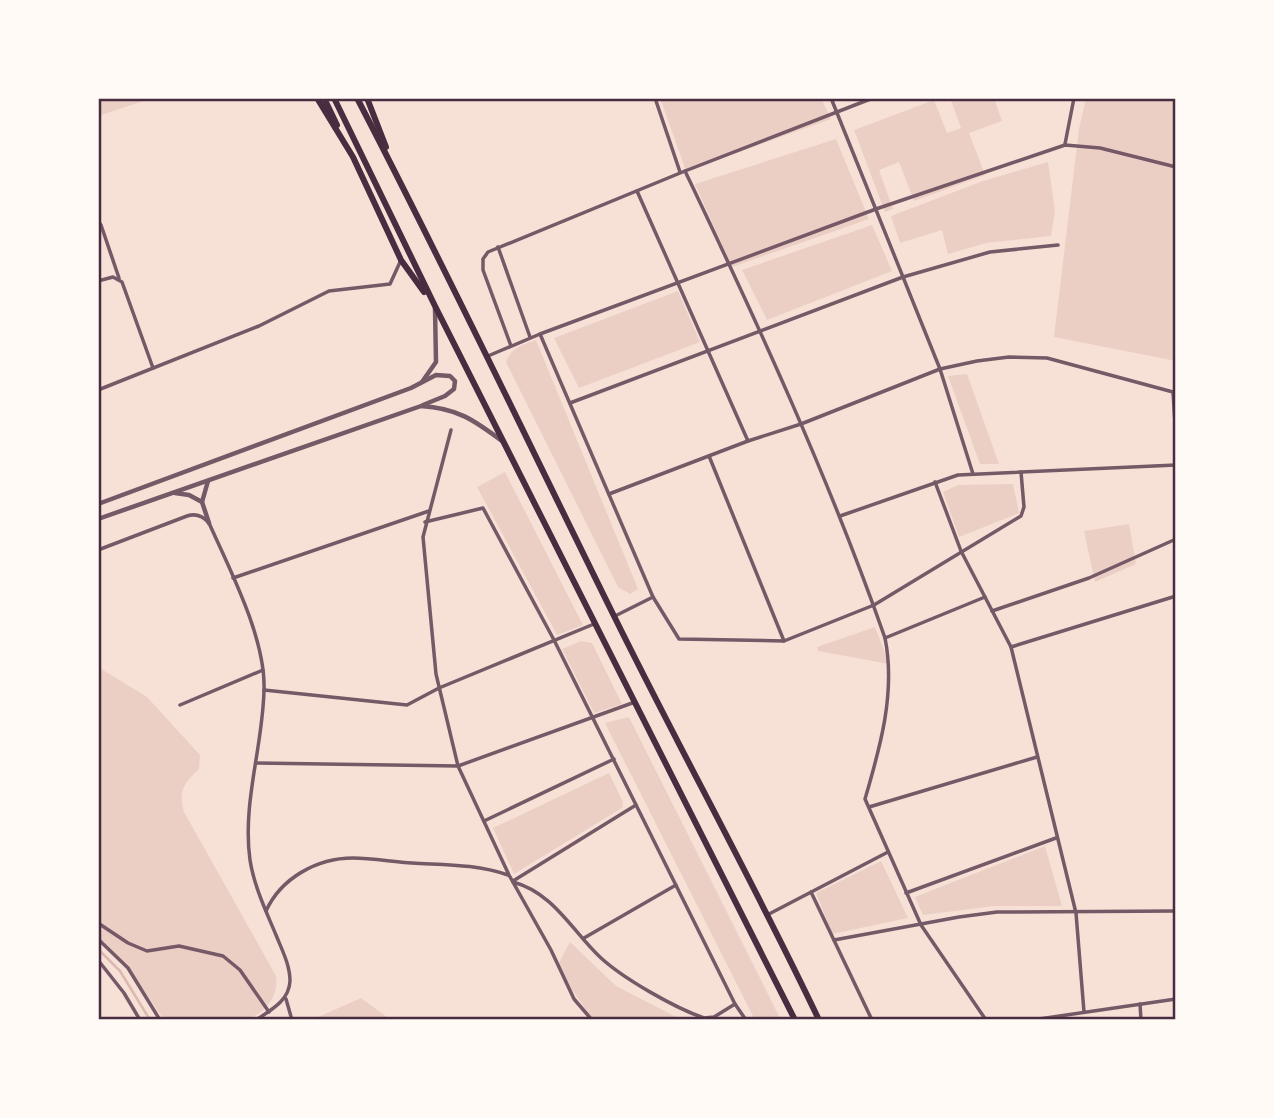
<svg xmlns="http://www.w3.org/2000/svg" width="1274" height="1118" viewBox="0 0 1274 1118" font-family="'Asap Condensed',sans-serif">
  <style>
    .green { fill: #ebcfc5 }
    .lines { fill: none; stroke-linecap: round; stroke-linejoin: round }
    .stream { stroke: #dcb8b0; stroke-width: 2.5 }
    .minor { stroke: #755966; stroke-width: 3.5 }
    .tertiary { stroke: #755966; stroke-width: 4.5 }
    .trunk { stroke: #4a2c40; stroke-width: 6 }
    .neatline { fill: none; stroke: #4a2c40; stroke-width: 2.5 }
  </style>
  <rect width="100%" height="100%" fill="#f7e1d7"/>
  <g class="green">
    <path d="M98,98H153L98,116Z"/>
    <path d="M660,98H821L831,119L686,171Z"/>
    <path d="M950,98H994L1002,121L969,133L985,175L914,201L899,162L879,170L893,209L885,212L854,130L934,100L947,133L961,128Z"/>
    <path d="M1086,98H1176V361L1054,337L1079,129Z"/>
    <path d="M836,139L869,219L732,267L695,184Z"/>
    <path d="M1048,162L1055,211L1051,236L986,243L948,254L942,230L900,243L891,216L983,181Z"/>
    <path d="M872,225L892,271L767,320L742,270Z"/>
    <path d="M678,291L700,342L579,388L554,338Z"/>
    <path d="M536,340L638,589L630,594L618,587L506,362C511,347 523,345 536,340Z"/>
    <path d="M967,374L999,464H980L948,376Z"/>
    <path d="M505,472L583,625L557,635L477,487Z"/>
    <path d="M1013,484L1019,513L959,537L943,492L958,485Z"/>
    <path d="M1129,524L1136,564L1095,582L1084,531Z"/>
    <path d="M875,627L889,664L818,651L817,647Z"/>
    <path d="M581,641L592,643L622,704L594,713L562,649Z"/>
    <path d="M98,667L147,697L200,755L199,769C184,783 178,790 184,812L276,976C279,996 266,1012 248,1019C238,1023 179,1020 164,1020L131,971L98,937Z"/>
    <path d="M629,717L781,1020H755L605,723Z"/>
    <path d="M609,773L623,802L622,808L514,874L493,828Z"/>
    <path d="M1045,846L1062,906H994L923,915L915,897Z"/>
    <path d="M881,861L908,918L832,934L816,893Z"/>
    <path d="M570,942L616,986L682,1020H593L571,988L559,963Z"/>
    <path d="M361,998L391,1020H311Z"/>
  </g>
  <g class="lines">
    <path class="stream" d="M98,949L120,971L150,1020"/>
    <g class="minor">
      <path d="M655,98L680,172"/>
      <path d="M831,98L940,369L973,474"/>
      <path d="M1065,144L1074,98"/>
      <path d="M685,171C758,324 829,478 885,638L985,597"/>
      <path d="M637,191L748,441"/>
      <path d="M98,221L101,225L119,278"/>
      <path d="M498,247L530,337"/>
      <path d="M98,281L113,277L122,282L153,368"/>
      <path d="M540,334L653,597L679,639L784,641L874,605L1021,516L1024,507L1021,472"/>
      <path d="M511,346L483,270V259L488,252L685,171L873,98"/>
      <path d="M488,356L540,334L876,209L1065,145L1100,148L1176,167"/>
      <path d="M98,390L259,326L329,291L390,284L401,260"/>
      <path d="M570,403L903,277L990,252L1058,245"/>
      <path d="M451,430L423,537L436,674L458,766L509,875L551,950L574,999L592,1020"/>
      <path d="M709,456L784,641"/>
      <path d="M935,482L961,551L1011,647L1076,913L1084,1012"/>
      <path d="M609,494L748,441L801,424L940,369L977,361L1009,357L1047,358L1173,392L1176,439"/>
      <path d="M840,516L958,475L1176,465"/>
      <path d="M425,522L483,508L554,640L735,1004L746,1020"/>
      <path d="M98,550L187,516C196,513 203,516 209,523C230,570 266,639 264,690C263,746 242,803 250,860C254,886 266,911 276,935C282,950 290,965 290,981C289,1001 271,1010 256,1020"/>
      <path d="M233,578L429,511"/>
      <path d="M992,611L1089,578L1176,539"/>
      <path d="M615,616L653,597"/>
      <path d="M885,638C896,692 880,748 865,799L921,925L986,1020"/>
      <path d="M1011,647L1176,596"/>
      <path d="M264,690L407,705L439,688L594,624"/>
      <path d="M180,705L263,670"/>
      <path d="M256,763L458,766L635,702"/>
      <path d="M869,807L1037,757"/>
      <path d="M484,821L614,759"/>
      <path d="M513,881L636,805"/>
      <path d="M513,882C554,893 572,931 601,958C624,979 675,1008 704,1018L714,1017L735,1004"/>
      <path d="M811,892L872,1020"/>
      <path d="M906,893L1056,838"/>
      <path d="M266,911C281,878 317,858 353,858C373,858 393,862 412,863C445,865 476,864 508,875"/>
      <path d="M769,914L888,852"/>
      <path d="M98,923L128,943L147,951L179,946L223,956L240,970L269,1012"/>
      <path d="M584,938L676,885"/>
      <path d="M98,939L128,968L160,1020"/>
      <path d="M834,940L959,917L997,912L1176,911"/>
      <path d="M98,960L124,993L140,1020"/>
      <path d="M286,999L292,1020"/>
      <path d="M1140,1004L1141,1020"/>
      <path d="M1032,1020L1176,999"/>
    </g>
    <g class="tertiary">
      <path d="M422,382L436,362L435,308"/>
      <path d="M208,481L202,502L209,523"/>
      <path d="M175,493L189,495L202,502"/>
      <path d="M98,504L411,388L436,375L450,376L455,381L454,389L445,396L423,405"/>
      <path d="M98,519L421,406C457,408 474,420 502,441"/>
    </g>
    <g class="trunk">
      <path d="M317,98L353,157L401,260L424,292"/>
      <path d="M324,98L337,125"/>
      <path d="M334,98L435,306L795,1020"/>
      <path d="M357,98C446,269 528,442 613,614C680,750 754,883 819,1020"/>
      <path d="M367,98L386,147"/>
    </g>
  </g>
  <rect width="1274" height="1118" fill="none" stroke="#fffaf5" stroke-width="200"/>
  <rect x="100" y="100" width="1074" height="918" class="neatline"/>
</svg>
